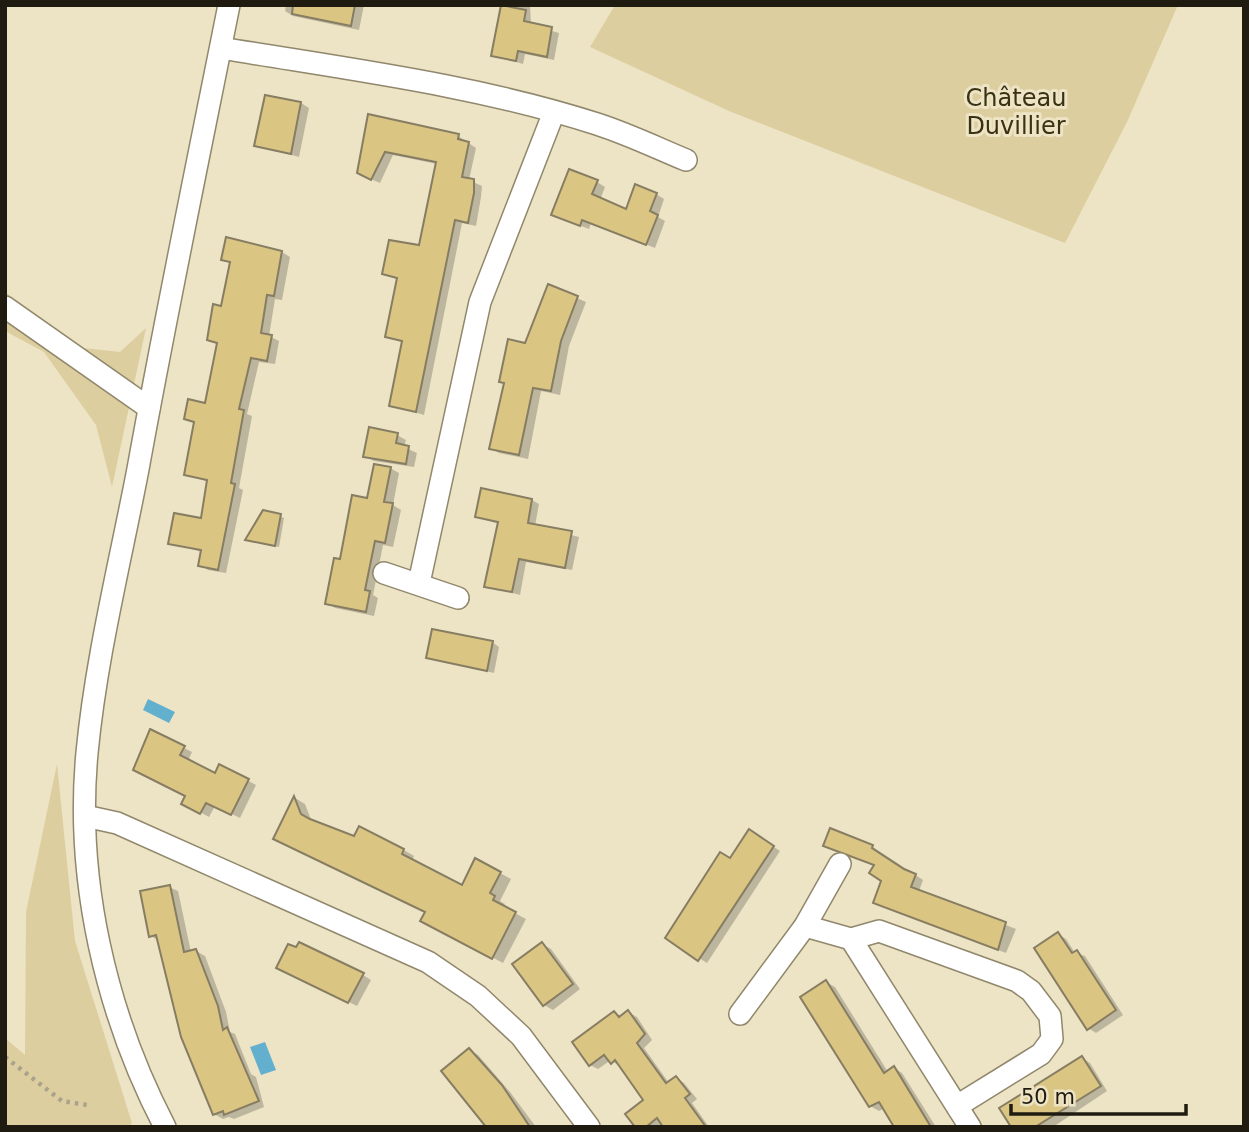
<svg xmlns="http://www.w3.org/2000/svg" width="1249" height="1132" viewBox="0 0 1249 1132" font-family="'DejaVu Sans',sans-serif">
  <style>
    .green { fill: #ddce9f }
    .water { fill: #63b0ce }
    .shadow { fill: #0003 }
    .building { fill: #dac583; stroke: #867d62; stroke-width: 2 }
    .lines { fill: none; stroke-linecap: round; stroke-linejoin: round }
    .street-casing { stroke: #90876c; stroke-width: 24 }
    .path { stroke: #aaa38b; stroke-width: 4.5; stroke-dasharray: 3.5 5; stroke-linecap: butt }
    .street { stroke: #fff; stroke-width: 21 }
    .labels { text-anchor: middle; stroke-width: 6; stroke-linejoin: round; paint-order: stroke }
    .park-label { font-size: 24px; fill: #3a3113; stroke: #ede4c6 }
  </style>
  <rect width="100%" height="100%" fill="#ede4c6"/>
  <g class="green">
    <path d="M615,5H1178L1127,122L1065,243L729,111L590,47Z"/>
    <path d="M5,292L84,348L120,352L146,328L112,487L96,425L44,352L5,331Z"/>
    <path d="M57,764L75,941L132,1123L129,1127H5V1038L25,1055L26,912Z"/>
  </g>
  <g class="water">
    <path d="M148,699L175,712L169,723L143,710Z"/>
    <path d="M265,1042L276,1070L261,1075L250,1047Z"/>
  </g>
  <g class="shadow">
    <path d="M286,5H364L359,30L293,16L285,11Z"/>
    <path d="M503,5H530L531,25L559,33L554,60L525,54L523,64L493,55Z"/>
    <path d="M266,97L301,103L309,108L299,157L256,145Z"/>
    <path d="M370,116L458,136L476,148L469,180L482,186L481,197L476,226L462,223L424,415L391,405L404,343L387,336L398,280L384,273L420,247L437,164L393,155L380,183L366,177Z"/>
    <path d="M597,182L605,187L600,200L627,211L656,194L664,199L658,217L665,221L655,248L591,223L589,229L562,219Z"/>
    <path d="M282,252L290,257L282,300L275,299L269,336L279,341L275,364L259,362L247,414L252,416L239,488L243,490L226,573L208,570L200,565L202,552L170,543L203,520L209,482L186,474L196,424L186,418L206,405L219,345L209,339L223,308L231,264L223,259Z"/>
    <path d="M549,286L586,302L569,346L560,395L541,391L528,459L499,453L491,448Z"/>
    <path d="M397,435L406,440L404,447L417,453L414,467L374,461L365,456Z"/>
    <path d="M390,468L399,473L393,505L401,510L393,547L383,545L373,595L378,598L374,616L335,608L327,603L341,561L369,500Z"/>
    <path d="M482,490L532,500L539,504L535,526L579,537L572,570L526,562L520,595L486,586L499,524L477,517Z"/>
    <path d="M264,512L284,518L279,547L247,540Z"/>
    <path d="M492,642L499,647L494,673L428,657Z"/>
    <path d="M184,748L192,752L188,761L216,775L220,766L256,785L240,818L215,806L209,817L183,803L187,796L143,774Z"/>
    <path d="M295,798L305,804L312,822L354,839L360,828L404,850L414,856L412,861L463,887L500,873L511,879L500,901L505,904L503,907L526,919L503,963L433,926L427,912L275,838Z"/>
    <path d="M831,831L873,847L923,880L919,891L1016,929L1006,953L883,906L884,880L876,866L833,849Z"/>
    <path d="M757,836L780,851L707,963L667,938L731,860Z"/>
    <path d="M169,887L178,891L191,952L196,951L205,956L226,1012L230,1032L235,1034L251,1074L256,1077L264,1107L234,1119L229,1117L223,1119L214,1114L159,941L151,936Z"/>
    <path d="M1058,934L1066,939L1075,953L1085,956L1123,1015L1096,1033L1088,1028Z"/>
    <path d="M542,944L551,949L580,989L553,1010L544,1005Z"/>
    <path d="M287,972L363,975L371,980L357,1006Z"/>
    <path d="M826,982L835,987L888,1072L894,1068L902,1073L936,1127H897L885,1108L879,1111L870,1106Z"/>
    <path d="M628,1012L637,1017L652,1040L644,1048L669,1083L676,1078L684,1083L697,1099L692,1103L709,1127H666L663,1124L659,1127H637L646,1101L620,1067L611,1060L598,1069L590,1065L614,1013L622,1017Z"/>
    <path d="M469,1050L478,1055L510,1092L536,1127H491Z"/>
    <path d="M1082,1058L1090,1063L1107,1091L1053,1127H1013Z"/>
  </g>
  <g class="building">
    <path d="M293,5H355L351,26L292,14Z"/>
    <path d="M501,5L526,10L524,21L552,27L547,57L518,51L516,61L491,56Z"/>
    <path d="M265,95L301,102L291,154L254,146Z"/>
    <path d="M368,114L459,134L458,139L469,142L462,177L474,179V193L468,223L455,220L416,412L389,406L402,341L385,337L397,278L382,274L389,240L419,245L436,162L385,152L371,180L357,173Z"/>
    <path d="M569,169L598,180L592,194L626,209L635,184L657,193L650,211L658,215L646,245L582,220L580,226L551,215Z"/>
    <path d="M226,237L282,251L274,296L267,295L261,333L272,335L267,361L251,358L239,409L244,410L231,483L235,484L218,570L198,566L201,550L168,544L174,513L201,518L207,480L184,475L194,422L184,419L188,399L205,403L217,343L207,340L213,304L221,306L230,262L221,260Z"/>
    <path d="M548,284L578,296L561,341L551,391L533,388L519,455L489,449L504,383L499,382L508,339L525,343Z"/>
    <path d="M369,427L398,433L396,443L409,446L406,464L363,457Z"/>
    <path d="M374,464L391,467L384,502L393,503L385,543L375,541L365,590L370,591L366,612L325,604L334,558L340,559L352,495L367,498Z"/>
    <path d="M481,488L532,499L528,523L572,531L565,568L519,559L512,592L484,587L498,522L475,517Z"/>
    <path d="M263,510L281,514L275,546L245,540Z"/>
    <path d="M432,629L493,641L487,671L426,658Z"/>
    <path d="M150,729L185,746L180,755L215,773L219,764L249,779L231,815L206,803L200,814L181,804L185,796L133,770Z"/>
    <path d="M294,796L301,814L310,819L354,836L359,826L404,849L402,854L462,885L475,858L501,872L490,893L495,896L493,900L516,912L492,959L420,921L425,912L273,839Z"/>
    <path d="M830,828L873,845L872,848L904,869L916,874L911,887L1006,922L998,950L873,903L881,881L869,873L874,865L823,846Z"/>
    <path d="M749,829L774,846L698,961L665,938L720,852L730,858Z"/>
    <path d="M170,885L184,952L196,949L218,1006L223,1030L227,1027L259,1101L224,1115L223,1111L213,1115L181,1037L156,935L149,937L140,891Z"/>
    <path d="M1058,932L1072,953L1077,950L1116,1010L1087,1030L1034,948Z"/>
    <path d="M299,942L364,973L348,1003L276,968L288,944L296,947Z"/>
    <path d="M542,942L573,984L543,1006L512,964Z"/>
    <path d="M826,980L884,1073L894,1066L931,1127H894L879,1102L869,1107L800,997Z"/>
    <path d="M628,1010L645,1034L637,1043L666,1083L676,1076L690,1094L685,1098L706,1127H663L657,1118L646,1127H635L625,1114L643,1100L615,1060L611,1064L604,1055L589,1066L572,1042L614,1011L619,1017Z"/>
    <path d="M469,1048L502,1085L530,1127H486L441,1071Z"/>
    <path d="M1082,1056L1101,1086L1035,1127H1011L999,1108Z"/>
  </g>
  <g class="lines">
    <g class="street-casing">
      <g id="street">
        <path d="M221,48C346,69 476,85 597,124C628,134 657,148 686,160"/>
        <path d="M5,307L149,408"/>
        <path d="M384,573L458,598"/>
        <path d="M419,583L480,302L554,112"/>
        <path d="M85,816L117,823L428,962L478,996L521,1036L589,1127"/>
        <path d="M805,926L851,939L879,931L1017,981L1031,991L1050,1016L1052,1039L1041,1054L957,1106"/>
        <path d="M851,939L970,1127"/>
        <path d="M740,1014L805,926L840,864"/>
        <path d="M165,1127C106,1014 75,880 87,753C96,658 120,563 138,469C166,314 198,160 229,5"/>
      </g>
    </g>
    <path class="path" d="M5,1057L62,1101L87,1105"/>
    <use href="#street" class="street"/>
  </g>
  <g class="labels">
    <g class="park-label">
      <text x="1016" y="106">Château<tspan x="1016" dy="28">Duvillier</tspan></text>
    </g>
  </g>
  <rect width="1249" height="1132" fill="none" stroke="#1f1b10" stroke-width="14"/>
  <path d="M1011 1104v10h175v-10" fill="none" stroke="#1f1b10" stroke-width="3.5"/>
  <text x="1021" y="1104" font-size="21" fill="#1f1b10" stroke="#ede4c6" stroke-width="5" paint-order="stroke">50 m</text>
</svg>
